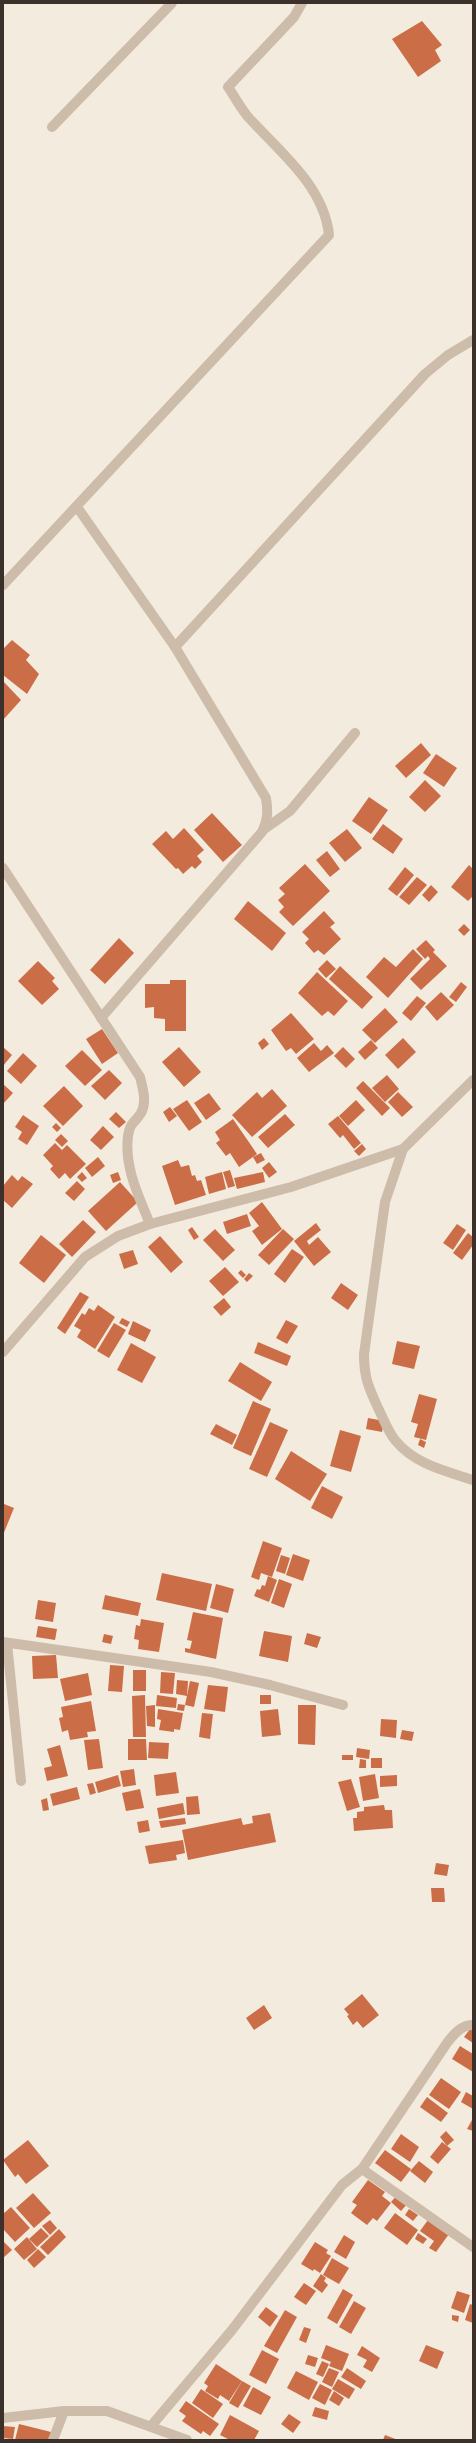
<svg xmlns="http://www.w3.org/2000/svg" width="476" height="2443" viewBox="0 0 476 2443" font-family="'DejaVu Sans',sans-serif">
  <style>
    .building { fill: #cb6e47 }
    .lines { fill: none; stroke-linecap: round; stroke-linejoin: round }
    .minor { stroke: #cdbcaa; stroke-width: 10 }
  </style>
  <rect width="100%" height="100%" fill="#f4ebdf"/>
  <g class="building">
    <path d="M422,21L442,45L435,50L441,61L418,77L392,39Z"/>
    <path d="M12,640L30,655L26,660L39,674L27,694L3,675V649Z"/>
    <path d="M3,681L21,700L3,720Z"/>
    <path d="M421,743L431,755L406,778L395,766Z"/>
    <path d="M436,754L457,768L444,787L423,773Z"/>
    <path d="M425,780L441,796L425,812L409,797Z"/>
    <path d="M369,797L388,810L371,834L352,821Z"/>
    <path d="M212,813L242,845L223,862L194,830Z"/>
    <path d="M383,824L403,839L393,854L372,839Z"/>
    <path d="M184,828L204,850L197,856L202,862L195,869L192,866L183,874L178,868L176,869L152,844L166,831L173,839Z"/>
    <path d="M347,829L362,848L345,862L329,843Z"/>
    <path d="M327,851L340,869L330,877L316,860Z"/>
    <path d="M305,864L330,891L293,926L279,912L284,907L278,900L285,894L279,888Z"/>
    <path d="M469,865L473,869V896L468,901L451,887Z"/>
    <path d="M405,867L414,875L397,896L388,889Z"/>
    <path d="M417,877L427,885L409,905L399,897Z"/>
    <path d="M431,885L438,892L429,902L422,895Z"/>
    <path d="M248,901L286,933L272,951L234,919Z"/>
    <path d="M324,911L335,923L330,927L341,939L324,955L318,950L314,953L305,943L309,939L302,932Z"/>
    <path d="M464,924L470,930L464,936L458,930Z"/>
    <path d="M119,938L134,953L105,984L90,970Z"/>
    <path d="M426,940L435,950L433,952L447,966L421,990L410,979L430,959L428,956L425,959L416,949Z"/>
    <path d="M413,949L423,959L388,998L366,977L384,957L396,967Z"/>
    <path d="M327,960L336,969L326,978L318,969Z"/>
    <path d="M38,961L55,978L52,981L59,989L42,1005L18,981Z"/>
    <path d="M340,966L373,997L362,1009L329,979Z"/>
    <path d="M317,972L348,1001L334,1016L328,1011L322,1016L298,993Z"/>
    <path d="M170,980H186V1031H165V1019L154,1018V1007L145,1008V984H170Z"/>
    <path d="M461,982L467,987L456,1002L449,997Z"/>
    <path d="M441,992L454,1005L437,1021L425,1007Z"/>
    <path d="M417,996L426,1003L411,1021L402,1013Z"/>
    <path d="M385,1008L398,1022L375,1043L362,1030Z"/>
    <path d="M291,1013L314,1039L296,1054L291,1048L286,1051L271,1030Z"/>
    <path d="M102,1029L118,1053L102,1064L86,1039Z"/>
    <path d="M264,1038L269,1044L262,1050L258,1043Z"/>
    <path d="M403,1038L416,1052L398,1069L385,1055Z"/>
    <path d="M371,1040L378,1048L365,1060L358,1052Z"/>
    <path d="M314,1043L321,1051L327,1045L334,1053L309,1072L297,1058Z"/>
    <path d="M3,1047L12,1055L3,1066Z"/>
    <path d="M179,1047L201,1072L184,1087L162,1062Z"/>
    <path d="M343,1047L355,1059L346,1068L334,1056Z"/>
    <path d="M82,1050L102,1070L85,1086L65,1066Z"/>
    <path d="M23,1053L37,1066L21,1084L7,1071Z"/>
    <path d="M109,1070L122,1083L105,1100L91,1086Z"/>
    <path d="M387,1075L399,1089L385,1102L372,1088Z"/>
    <path d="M363,1081L390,1108L382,1116L356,1088Z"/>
    <path d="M3,1084L13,1093L3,1104Z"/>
    <path d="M64,1086L83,1106L63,1126L43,1106Z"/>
    <path d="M272,1089L287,1106L252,1137L232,1115L257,1092L262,1098Z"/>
    <path d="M398,1092L413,1107L402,1117L388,1102Z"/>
    <path d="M209,1093L221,1109L206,1120L194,1103Z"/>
    <path d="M187,1100L202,1122L189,1131L173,1109Z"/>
    <path d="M356,1100L365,1110L348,1126L339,1116Z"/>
    <path d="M170,1107L177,1116L169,1122L163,1112Z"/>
    <path d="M116,1112L126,1122L119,1128L109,1119Z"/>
    <path d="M285,1114L295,1125L268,1148L258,1137Z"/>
    <path d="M23,1115L39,1126L27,1145L18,1139L22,1132L15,1127Z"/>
    <path d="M338,1116L361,1143L354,1149L343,1135L340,1138L328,1124Z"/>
    <path d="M233,1119L257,1154L239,1167L230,1153L226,1156L216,1143L220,1140L215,1132Z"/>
    <path d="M56,1123L61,1128L57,1132L52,1127Z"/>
    <path d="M103,1126L114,1137L101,1150L90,1140Z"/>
    <path d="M61,1134L68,1141L62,1147L55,1140Z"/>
    <path d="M55,1143L62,1150L67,1145L86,1164L70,1179L65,1173L59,1179L50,1169L53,1166L43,1155Z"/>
    <path d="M362,1144L366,1149L359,1156L354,1151Z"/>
    <path d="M261,1153L265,1160L257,1164L253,1157Z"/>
    <path d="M98,1157L105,1166L92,1177L85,1168Z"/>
    <path d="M178,1160L181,1167L189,1165L192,1176L195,1175L197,1181L201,1180L206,1195L175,1205L162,1166Z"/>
    <path d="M269,1162L277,1172L269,1178L262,1168Z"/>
    <path d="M230,1170L235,1186L228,1188L223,1172Z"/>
    <path d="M82,1172L87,1178L82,1182L77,1177Z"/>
    <path d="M118,1172L121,1180L113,1183L110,1175Z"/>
    <path d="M222,1172L226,1189L209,1194L205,1177Z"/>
    <path d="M263,1172L265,1182L237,1189L234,1178Z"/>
    <path d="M12,1175L18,1181L22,1176L33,1184L12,1208L3,1200V1186Z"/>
    <path d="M77,1181L85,1189L74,1201L65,1193Z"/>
    <path d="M120,1182L138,1202L106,1231L88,1211Z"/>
    <path d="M262,1202L282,1229L262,1245L252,1231L259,1226L249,1213Z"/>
    <path d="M247,1214L251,1226L227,1234L223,1222Z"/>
    <path d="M83,1220L96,1232L72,1257L59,1244Z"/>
    <path d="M316,1223L321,1230L307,1241L309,1245L318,1237L331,1252L314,1266L294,1241Z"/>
    <path d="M457,1224L466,1230L453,1250L443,1243Z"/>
    <path d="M192,1227L199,1237L194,1240L188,1230Z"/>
    <path d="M215,1229L235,1250L223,1261L203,1240Z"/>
    <path d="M283,1229L294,1239L269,1265L258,1255Z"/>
    <path d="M468,1233L473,1237V1245L462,1260L453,1253Z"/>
    <path d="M41,1235L66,1255L44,1283L19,1263Z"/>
    <path d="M160,1236L183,1262L171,1273L148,1247Z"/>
    <path d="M292,1249L304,1257L285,1283L274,1274Z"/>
    <path d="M133,1250L138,1264L124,1269L119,1254Z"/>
    <path d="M225,1267L239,1282L223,1296L209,1281Z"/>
    <path d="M241,1270L246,1275L243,1278L238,1273Z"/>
    <path d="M249,1273L253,1276L247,1282L244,1279Z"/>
    <path d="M341,1283L358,1295L348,1310L331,1298Z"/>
    <path d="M80,1292L89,1297L65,1334L57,1328Z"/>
    <path d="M224,1298L231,1307L221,1316L213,1307Z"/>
    <path d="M98,1305L115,1317L95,1349L77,1337L81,1330L74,1326L82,1313L85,1315L89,1308L94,1311Z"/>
    <path d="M122,1318L130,1322L127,1327L119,1323Z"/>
    <path d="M286,1320L298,1326L287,1344L276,1338Z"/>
    <path d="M133,1321L151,1330L145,1342L128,1334Z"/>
    <path d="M114,1323L126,1330L109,1358L97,1351Z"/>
    <path d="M397,1341L420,1346L414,1369L392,1364Z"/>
    <path d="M258,1342L291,1356L287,1366L254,1353Z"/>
    <path d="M131,1343L156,1357L142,1383L117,1370Z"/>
    <path d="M240,1362L272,1382L261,1401L228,1381Z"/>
    <path d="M419,1394L437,1399L426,1440L414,1437L418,1424L411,1422Z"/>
    <path d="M253,1401L271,1409L251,1456L233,1448Z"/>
    <path d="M368,1418L384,1421L382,1432L366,1429Z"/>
    <path d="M270,1422L288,1430L267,1477L249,1469Z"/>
    <path d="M216,1424L237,1435L232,1445L210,1434Z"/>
    <path d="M340,1430L361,1436L351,1472L330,1466Z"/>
    <path d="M420,1439L426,1442L424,1448L418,1445Z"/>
    <path d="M291,1451L327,1474L310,1501L275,1479Z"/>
    <path d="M322,1486L343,1497L332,1519L311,1508Z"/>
    <path d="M4,1504L14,1508L3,1535V1506Z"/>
    <path d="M263,1541L282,1548L272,1577L261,1573L259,1580L251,1577Z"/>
    <path d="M293,1554L310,1560L303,1581L286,1575Z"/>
    <path d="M281,1555L290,1558L285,1574L276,1571Z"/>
    <path d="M162,1573L212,1584L206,1611L156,1600Z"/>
    <path d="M268,1576L277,1580L269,1602L254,1596L257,1589L260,1590L262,1585L265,1586Z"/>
    <path d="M279,1579L292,1584L284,1608L271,1603Z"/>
    <path d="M216,1584L234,1589L228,1613L210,1608Z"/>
    <path d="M105,1595L141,1603L138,1616L102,1609Z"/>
    <path d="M38,1600L56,1603L53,1622L35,1619Z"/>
    <path d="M193,1612L223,1618L216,1659L185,1652V1648L190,1649L192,1641L187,1640Z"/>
    <path d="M141,1619L164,1623L159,1652L138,1649L139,1640L134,1639L136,1625L140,1626Z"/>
    <path d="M38,1626L57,1629L55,1640L36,1637Z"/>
    <path d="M264,1631L292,1636L288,1662L259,1656Z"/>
    <path d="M307,1633L321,1637L317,1648L304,1644Z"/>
    <path d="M104,1634L113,1636L111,1644L102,1642Z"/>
    <path d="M56,1655L58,1678L33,1679L32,1656Z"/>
    <path d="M110,1665L124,1666L122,1692L108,1691Z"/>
    <rect x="133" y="1670" width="13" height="21"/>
    <path d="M161,1672L175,1673L173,1694L160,1693Z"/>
    <path d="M88,1673L92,1695L65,1701L60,1679Z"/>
    <path d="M177,1680L188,1681L187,1696L176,1694Z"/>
    <path d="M190,1681L199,1683L194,1707L185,1705Z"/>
    <path d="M208,1685L228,1687L225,1712L204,1709Z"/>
    <path d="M145,1695L146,1737H133L132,1696Z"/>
    <path d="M157,1695L177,1698L176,1708L156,1706Z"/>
    <rect x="260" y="1695" width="11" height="9"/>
    <path d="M91,1701L96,1731L87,1732L88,1737L70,1740L68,1730L62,1732L59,1718L63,1717L61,1707Z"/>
    <path d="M178,1704L185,1705L184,1711L177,1710Z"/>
    <path d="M155,1705V1727L147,1726L146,1706Z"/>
    <path d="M298,1705H316L315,1745L298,1744Z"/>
    <path d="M158,1709L183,1713L180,1730L174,1729V1732L159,1730L161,1720L157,1719Z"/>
    <path d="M278,1709L281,1735L262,1737L260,1711Z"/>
    <path d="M202,1713L213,1714L210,1739L199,1737Z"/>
    <path d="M381,1719L397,1720L396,1738L380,1736Z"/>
    <path d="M402,1730L414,1732L412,1741L400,1739Z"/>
    <path d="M99,1739L103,1768L88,1770L84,1740Z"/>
    <path d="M128,1739H146L147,1760H128Z"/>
    <path d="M149,1742L169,1743L168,1759L148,1758Z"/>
    <path d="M60,1745L68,1776L47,1781L44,1768L52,1766L47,1749Z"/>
    <path d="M357,1748L370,1750L369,1759L356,1757Z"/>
    <rect x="342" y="1755" width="11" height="5"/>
    <rect x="371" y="1758" width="11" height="10"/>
    <path d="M360,1759L366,1760V1768H359Z"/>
    <path d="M134,1769L136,1785L123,1787L120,1771Z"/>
    <path d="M176,1772L179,1793L156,1796L154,1775Z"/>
    <path d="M375,1774L379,1798L363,1801L359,1777Z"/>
    <path d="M118,1775L121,1786L98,1793L95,1782Z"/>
    <path d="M397,1775V1786L380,1787V1776Z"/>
    <path d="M351,1779L360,1807L347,1811L338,1782Z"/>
    <path d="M93,1783L96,1793L90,1795L87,1784Z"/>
    <path d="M77,1787L80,1799L53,1806L50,1794Z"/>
    <path d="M140,1789L144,1808L126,1811L122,1793Z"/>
    <path d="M198,1796L200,1814L187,1815L186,1797Z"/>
    <path d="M47,1798L49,1810L43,1811L41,1800Z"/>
    <path d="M183,1803L185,1814L159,1819L157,1808Z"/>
    <path d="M384,1805L385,1810H392L393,1828L354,1831L353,1818H357V1812L364,1811V1807Z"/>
    <path d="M270,1813L276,1842L188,1860L182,1830L241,1818L243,1825L253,1823L252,1816Z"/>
    <path d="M185,1818L186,1824L161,1828L159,1821Z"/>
    <path d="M148,1820L150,1831L139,1833L137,1822Z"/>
    <path d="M183,1840L185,1853L176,1855L177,1860L149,1864L145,1846Z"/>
    <path d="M436,1863L449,1865L447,1876L434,1874Z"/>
    <path d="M431,1888H444L445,1902H432Z"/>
    <path d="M362,1994L379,2015L363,2028L357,2021L353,2025L347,2016L349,2015L344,2009Z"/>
    <path d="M264,2005L272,2018L254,2030L246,2018Z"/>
    <path d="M473,2025V2043L464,2037Z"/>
    <path d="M460,2046L473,2054V2072L452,2059Z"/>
    <path d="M441,2078L461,2092L449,2109L429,2095Z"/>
    <path d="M466,2092L473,2096V2109L461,2102Z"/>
    <path d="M427,2097L448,2113L441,2122L420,2107Z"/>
    <path d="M472,2120L473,2121V2131L467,2129Z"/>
    <path d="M446,2131L454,2140L447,2146L440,2137Z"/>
    <path d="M401,2134L419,2147L410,2162L391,2149Z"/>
    <path d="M28,2140L49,2166L26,2184L18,2174L15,2177L3,2160Z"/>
    <path d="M442,2142L451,2149L438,2164L430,2157Z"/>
    <path d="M385,2150L411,2169L401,2182L375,2163Z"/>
    <path d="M419,2161L433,2172L425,2183L410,2171Z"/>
    <path d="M368,2180L385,2192L382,2196L391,2203L377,2221L373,2218L367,2225L351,2213L357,2205L352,2202Z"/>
    <path d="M33,2193L51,2213L34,2228L16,2208Z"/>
    <path d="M398,2194L408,2203L401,2211L391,2202Z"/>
    <path d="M11,2207L30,2228L15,2242L3,2229V2214Z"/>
    <path d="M409,2209L418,2215L413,2221L405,2215Z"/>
    <path d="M395,2213L418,2230L407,2245L384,2228Z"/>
    <path d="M50,2220L57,2228L50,2235L42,2226Z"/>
    <path d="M428,2220L449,2234L436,2252L429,2248L434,2241L420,2231Z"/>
    <path d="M41,2228L49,2236L37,2247L29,2239Z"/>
    <path d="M59,2229L66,2237L48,2255L40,2247Z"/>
    <path d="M418,2233L427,2239L423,2244L415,2239Z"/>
    <path d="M344,2235L355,2242L346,2259L334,2252Z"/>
    <path d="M27,2237L37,2249L24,2260L14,2249Z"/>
    <path d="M3,2241L12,2250L3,2258Z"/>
    <path d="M315,2242L328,2250L326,2253L331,2256L320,2273L314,2269L313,2271L301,2264Z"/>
    <path d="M38,2249L46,2257L34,2268L27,2260Z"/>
    <path d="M332,2258L349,2268L339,2284L323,2275Z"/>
    <path d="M321,2274L326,2278L324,2281L328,2285L322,2293L313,2286Z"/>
    <path d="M304,2283L316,2291L306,2305L294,2297Z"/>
    <path d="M343,2289L353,2295L337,2324L327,2318Z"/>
    <path d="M457,2291L470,2295L464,2313L451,2308Z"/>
    <path d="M354,2301L366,2308L351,2334L339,2327Z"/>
    <path d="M470,2304L473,2305V2323L465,2320Z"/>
    <path d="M266,2307L278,2316L270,2327L258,2317Z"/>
    <path d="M285,2310L297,2317L277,2353L264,2346Z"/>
    <path d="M452,2315L459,2316L458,2322L452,2320Z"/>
    <path d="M304,2327L311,2329L306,2343L299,2340Z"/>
    <path d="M326,2345L349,2354L342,2371L329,2366L331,2362L321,2358Z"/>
    <path d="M426,2345L444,2352L437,2369L419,2361Z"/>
    <path d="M362,2346L380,2358L372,2372L363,2367L367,2360L357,2355Z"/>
    <path d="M262,2350L279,2359L266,2384L249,2375Z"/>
    <path d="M308,2355L318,2358L315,2367L305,2364Z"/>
    <path d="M322,2361L329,2364L323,2377L316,2374Z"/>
    <path d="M216,2364L242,2381L229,2401L220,2395L218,2399L205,2391L208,2386L204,2383Z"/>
    <path d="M329,2368L339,2372L332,2387L322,2382Z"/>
    <path d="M347,2368L366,2381L361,2389L341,2377Z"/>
    <path d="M296,2371L318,2382L309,2400L287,2388Z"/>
    <path d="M338,2379L355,2389L349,2399L332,2389Z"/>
    <path d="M242,2381L251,2386L238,2408L229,2403Z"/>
    <path d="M320,2384L332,2390L325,2405L312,2398Z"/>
    <path d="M253,2387L271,2397L261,2415L243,2406Z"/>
    <path d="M201,2389L223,2404L213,2418L192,2403Z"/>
    <path d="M334,2391L344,2398L339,2406L329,2400Z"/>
    <path d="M186,2401L219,2424L210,2436L203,2431L201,2434L182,2421L186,2416L179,2411Z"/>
    <path d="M315,2407L329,2411L327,2420L312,2416Z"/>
    <path d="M289,2414L301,2422L293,2433L281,2424Z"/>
    <path d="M230,2415L259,2431L254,2440H230L220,2435Z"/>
    <path d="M19,2424L51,2432L50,2440H15Z"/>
    <path d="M3,2426L15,2427L13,2439L3,2438Z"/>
    <path d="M385,2435L398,2440H383Z"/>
  </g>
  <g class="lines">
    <g class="minor">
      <path d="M52,127L172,3"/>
      <path d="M77,507L175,647L266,798C268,811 268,820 262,832L101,1018"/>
      <path d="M3,585L329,235C324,186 280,152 249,118C241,109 235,97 228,87L294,17L302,3"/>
      <path d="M175,647L425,374L448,355L473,340"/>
      <path d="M263,830L290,811L355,733"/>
      <path d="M3,868L140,1077C143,1089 147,1102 141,1113C134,1124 130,1122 128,1136C124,1167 139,1197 150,1224"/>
      <path d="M403,1149L385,1202L364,1354C364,1379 369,1388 379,1410C384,1420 388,1431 395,1440C414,1464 445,1471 473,1480"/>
      <path d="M3,1352L85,1257L118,1236L150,1224L291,1187L403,1149L473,1080"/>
      <path d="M3,1642L211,1672L270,1685L343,1705"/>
      <path d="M7,1643L21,1781"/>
      <path d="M362,2169L473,2247"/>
      <path d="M3,2418L64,2411H107L187,2440"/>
      <path d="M152,2425L232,2330L342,2185L362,2169L447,2043C453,2035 462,2024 473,2025"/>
      <path d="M53,2440L64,2411"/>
    </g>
  </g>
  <rect width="476" height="2443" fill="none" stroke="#3b302a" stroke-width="8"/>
</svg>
